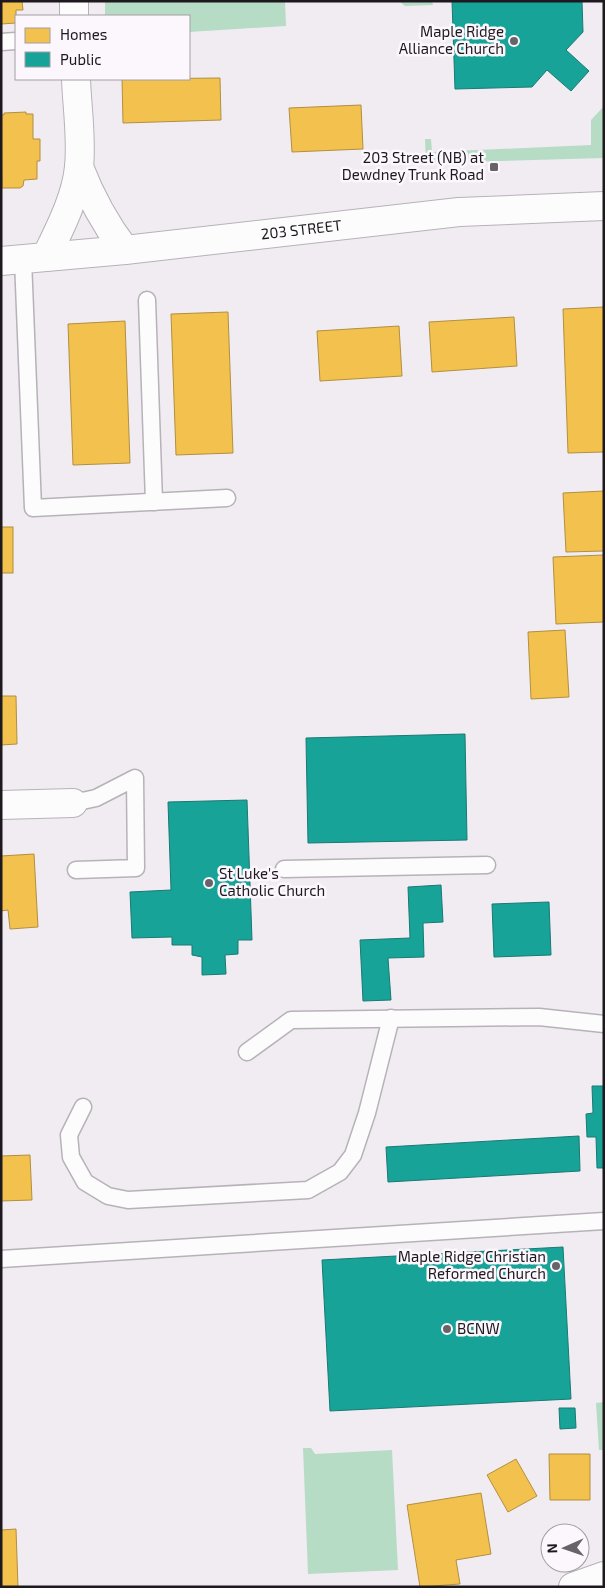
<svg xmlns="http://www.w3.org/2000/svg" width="605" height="1588" viewBox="0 0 605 1588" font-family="'Exo 2',sans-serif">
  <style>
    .green { fill: #b6dcc5 }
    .homes { fill: #f2c14e; stroke: #b28f40 }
    .public { fill: #17a398; stroke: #197a73 }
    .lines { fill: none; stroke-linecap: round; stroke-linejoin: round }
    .lane-casing { stroke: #b7b2b8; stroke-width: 19 }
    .street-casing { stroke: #b7b2b8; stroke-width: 30 }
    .secondary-casing { stroke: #b7b2b8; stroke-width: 30 }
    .lane { stroke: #fdfcfd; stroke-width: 16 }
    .street { stroke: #fdfcfd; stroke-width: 28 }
    .secondary { stroke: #fdfcfd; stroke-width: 28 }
    .poi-dot { fill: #676368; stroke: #fcf7fd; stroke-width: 2 }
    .labels { text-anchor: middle; stroke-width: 5; stroke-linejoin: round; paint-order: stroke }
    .poi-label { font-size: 15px; fill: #1d191e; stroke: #fcf7fd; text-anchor: end }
    .street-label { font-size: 15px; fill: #1d191e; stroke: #fcf7fd }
  </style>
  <rect width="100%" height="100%" fill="#f1ecf2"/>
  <g class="green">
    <path d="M105,1H285L286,26L189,32V16H105Z"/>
    <path d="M399,1H432L433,5L405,6Z"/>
    <path d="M604,106V158L426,163L425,139H431L432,152L591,145V120Z"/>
    <path d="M604,1402V1450H599L596,1403Z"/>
    <path d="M303,1448H311L315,1454L392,1450L398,1570L308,1574Z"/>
  </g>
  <g class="homes">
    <path d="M1,1H22L23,10H16V23L1,24Z"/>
    <path d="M220,78L221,120L123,123L122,79Z"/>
    <path d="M361,105L363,149L292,152L289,108Z"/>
    <path d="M26,112V114H33V139H40V161H37V179L24,180L23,186L20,188H2L1,115H4V113Z"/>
    <path d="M604,307V452L568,453L563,309Z"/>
    <path d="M228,312L233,453L176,455L171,314Z"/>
    <path d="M514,317L517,366L432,372L429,322Z"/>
    <path d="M125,321L130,463L73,465L68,324Z"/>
    <path d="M399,326L402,376L320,381L317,331Z"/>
    <path d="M604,491V551L566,552L563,493Z"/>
    <rect x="1" y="527" width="12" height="46"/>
    <path d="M604,555V622L556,624L553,557Z"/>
    <path d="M565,630L569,697L531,699L528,632Z"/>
    <path d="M1,696H16L17,744L1,745Z"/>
    <path d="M34,854L38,927L10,929L8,910L1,911V856Z"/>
    <path d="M30,1155L32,1200L1,1201V1156Z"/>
    <path d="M549,1454H590V1500H550Z"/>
    <path d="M516,1459L537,1496L508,1512L487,1475Z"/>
    <path d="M481,1493L491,1554L456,1560L460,1584L420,1587L407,1505Z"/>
    <path d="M16,1529L18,1587H1V1530Z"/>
  </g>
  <g class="public">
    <path d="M452,1H582L583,32L566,50L589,71L571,91L547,70L532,87L455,89Z"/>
    <path d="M465,734L467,840L308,843L306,738Z"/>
    <path d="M247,800L252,940H238V954L225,955L226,974L202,975V957L192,955V945H172V937L132,938L130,892L171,890L168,802Z"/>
    <path d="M441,885L443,922L423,923L424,957L388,958L391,1000L363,1001L360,940L410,938L408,887Z"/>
    <path d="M549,902L551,955L494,957L492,904Z"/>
    <path d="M592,1086H604V1168H597L596,1137H587L586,1114L593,1113Z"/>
    <path d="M579,1136L580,1171L388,1182L386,1147Z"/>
    <path d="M563,1247L571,1399L330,1411L322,1260Z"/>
    <path d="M559,1408H575L576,1428L560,1429Z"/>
  </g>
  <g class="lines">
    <g class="lane-casing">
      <g id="lane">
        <path d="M1,42L16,41"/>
        <path d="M23,260L33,508L227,498"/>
        <path d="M147,300L154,502"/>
        <path d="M73,803L96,798L135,778L136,868L76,870"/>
        <path d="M284,869L487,865"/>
        <path d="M247,1052L291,1020L539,1017L604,1024"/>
        <path d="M83,1107L69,1135L71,1157L85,1182L108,1196L128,1200L308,1190L340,1172L353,1155L367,1113L391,1018"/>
        <path d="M1,1259L604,1221"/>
      </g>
    </g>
    <g class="street-casing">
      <g id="street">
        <path d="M74,1V16"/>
        <path d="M79,167C91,198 105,224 125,250"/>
        <path d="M46,257C59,230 76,198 79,167C82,139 77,107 76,79"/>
        <path d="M1,805L73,803"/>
        <path d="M573,1587L604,1576"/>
      </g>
    </g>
    <g class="secondary-casing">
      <g id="secondary">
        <path id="s1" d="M1,261L125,250L459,212L604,206"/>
      </g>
    </g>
    <use href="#lane" class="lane"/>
    <use href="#street" class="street"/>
    <use href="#secondary" class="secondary"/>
  </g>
  <g class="poi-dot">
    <circle cx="514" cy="41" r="5"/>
    <rect x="489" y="162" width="10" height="10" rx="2.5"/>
    <circle cx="209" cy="883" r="5"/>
    <circle cx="556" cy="1266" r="5"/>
    <circle cx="447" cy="1329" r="5"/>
  </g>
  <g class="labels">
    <g class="poi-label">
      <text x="504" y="37">Maple Ridge<tspan x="504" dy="17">Alliance Church</tspan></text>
      <text x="484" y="163">203 Street (NB) at<tspan x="484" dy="17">Dewdney Trunk Road</tspan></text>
      <text x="219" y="879" text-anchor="start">St Luke's<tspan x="219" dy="17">Catholic Church</tspan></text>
      <text x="546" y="1262">Maple Ridge Christian<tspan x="546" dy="17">Reformed Church</tspan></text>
      <text x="457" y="1334" text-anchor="start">BCNW</text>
    </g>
    <g class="street-label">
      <text dy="5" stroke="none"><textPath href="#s1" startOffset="302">203 STREET</textPath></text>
    </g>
  </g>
  <rect width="605" height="1588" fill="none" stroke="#1d191e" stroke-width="5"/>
  <rect x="15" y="15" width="175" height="65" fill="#fcf7fd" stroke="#a39ea4"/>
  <rect x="25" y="28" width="25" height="15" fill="#f2c14e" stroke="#a39ea4"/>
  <text x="60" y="40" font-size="15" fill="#1d191e">Homes</text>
  <rect x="25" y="52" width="25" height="15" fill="#17a398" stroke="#a39ea4"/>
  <text x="60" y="65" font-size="15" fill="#1d191e">Public</text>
  <g transform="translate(565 1548) rotate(268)"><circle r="24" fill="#fcf7fd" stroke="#a39ea4"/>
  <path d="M0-4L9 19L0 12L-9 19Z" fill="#676368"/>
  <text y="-8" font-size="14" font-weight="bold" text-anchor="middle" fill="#1d191e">N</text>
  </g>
</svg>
